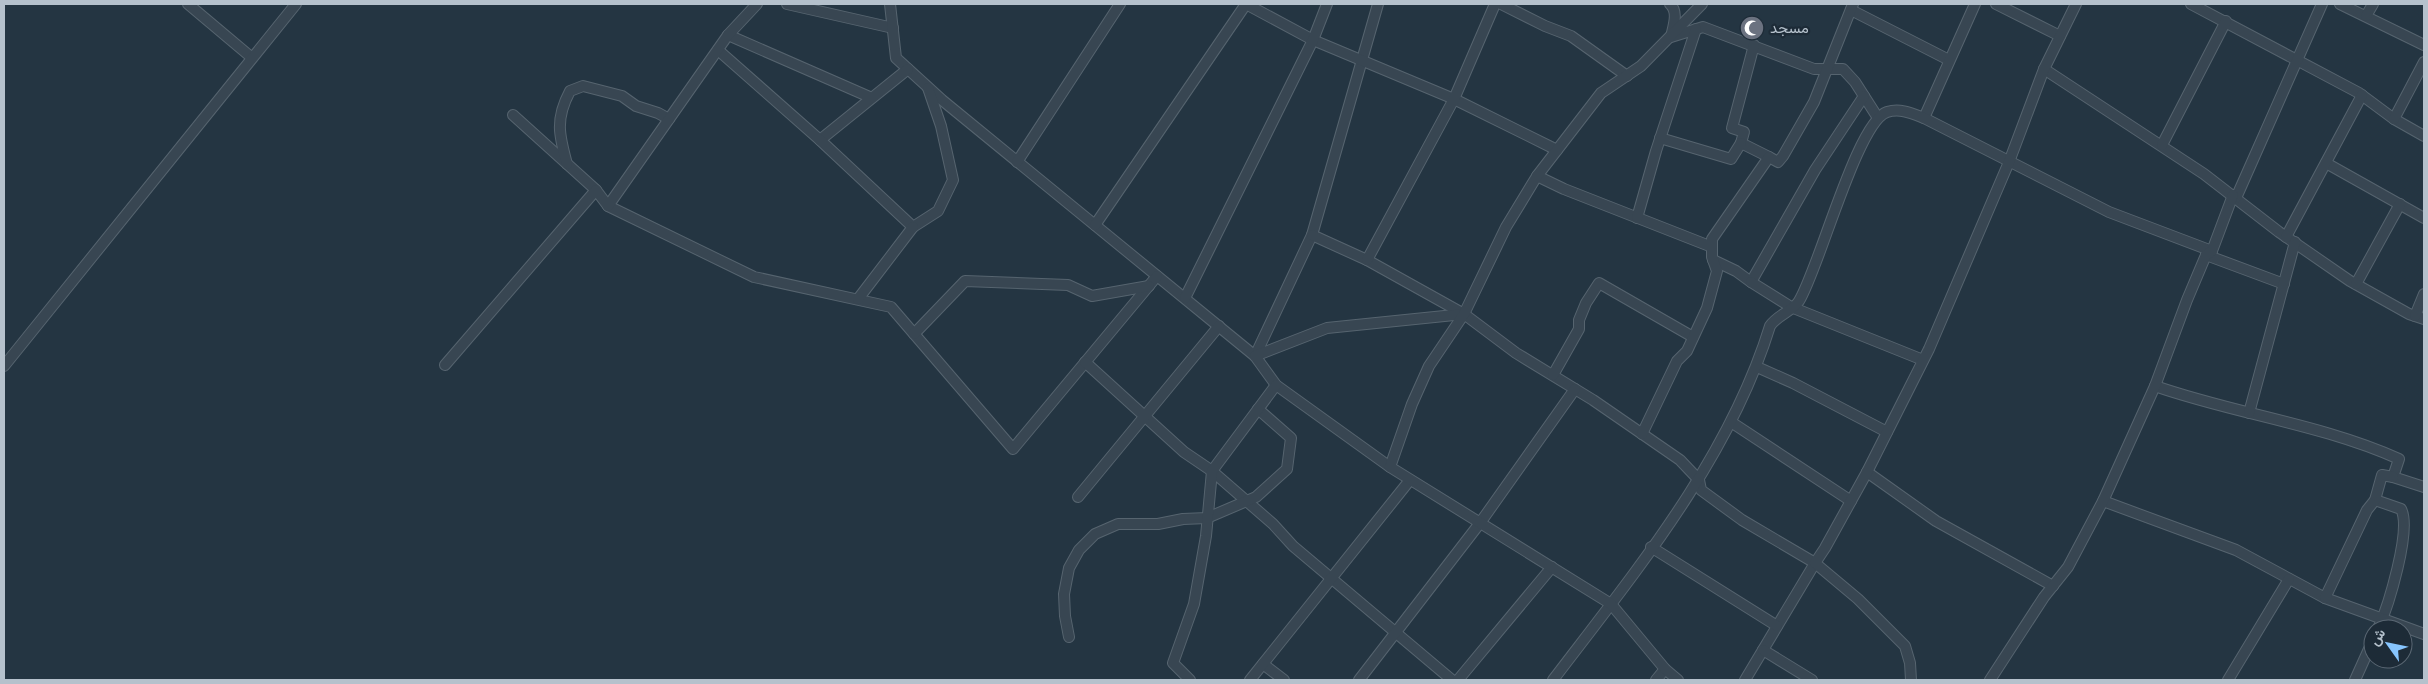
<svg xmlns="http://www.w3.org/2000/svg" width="2428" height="684" viewBox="0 0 2428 684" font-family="'Sofia Sans Condensed',Vazirmatn,sans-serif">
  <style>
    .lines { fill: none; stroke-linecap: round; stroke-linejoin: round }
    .street-casing { stroke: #56646f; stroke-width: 12 }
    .street { stroke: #384652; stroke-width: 10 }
    .labels { text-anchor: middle; stroke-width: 4.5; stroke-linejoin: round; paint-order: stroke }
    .poi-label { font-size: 15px; fill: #b5c1cc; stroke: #1d2b37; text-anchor: start }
  </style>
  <rect width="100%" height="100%" fill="#243542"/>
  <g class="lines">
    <g class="street-casing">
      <g id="street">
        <path d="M188,4L251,57"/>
        <path d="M787,4L893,28"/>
        <path d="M890,4L896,58L942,100L1255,356L1312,235L1378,4"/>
        <path d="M1501,4L1545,26L1571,36L1627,76"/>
        <path d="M1670,4C1679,12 1673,27 1671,37L1703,27L1814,69H1843L1855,82L1878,118"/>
        <path d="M1996,4L2060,36"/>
        <path d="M2191,4L2359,93L2394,119L2424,136"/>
        <path d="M2340,4L2424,45"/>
        <path d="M1851,10L1949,60"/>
        <path d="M2366,16L2373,4"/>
        <path d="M728,35L872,98L820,140L908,69"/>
        <path d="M1754,45L1732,128L1744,132L1741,143L1769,157"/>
        <path d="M718,50L820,140L913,227L938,211L953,180L941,126L928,88"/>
        <path d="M2044,69L2204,174L2279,232L2350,281L2409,314L2424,319"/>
        <path d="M513,115L596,190"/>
        <path d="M1924,118L1975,4"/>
        <path d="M2394,119L2424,62"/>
        <path d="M1660,138L1731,159L1741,143"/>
        <path d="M2162,145L2226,21"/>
        <path d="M1017,162L1120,4"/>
        <path d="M2326,163L2424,218"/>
        <path d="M567,164C559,135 555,119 570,91L583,86L622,96L636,106L658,113L669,119"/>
        <path d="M1537,176L1564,189L1712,247"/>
        <path d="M2236,198L2322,4"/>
        <path d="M608,206L754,277L891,307L1013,449L1157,276"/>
        <path d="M1637,218L1656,151L1696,29"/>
        <path d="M1095,225L1246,4L1313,40L1454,99L1557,150"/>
        <path d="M1312,235L1367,260L1464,314L1516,353L1593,400L1680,460L1699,480L1701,490L1742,520L1815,563L1745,680"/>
        <path d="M2286,237L2362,95"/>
        <path d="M2206,255L2284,284"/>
        <path d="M1367,260L1454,99L1495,4"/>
        <path d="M1713,260L1736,271L1751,282L1815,170L1864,96"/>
        <path d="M1751,282L1791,307L1923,360"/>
        <path d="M2356,284L2400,204"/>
        <path d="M1185,298L1313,40L1327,4"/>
        <path d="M858,299L913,227"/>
        <path d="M2415,316L2424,294"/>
        <path d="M914,334L965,281L1068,285L1092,296L1149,286"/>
        <path d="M1085,362L1184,452L1212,471L1273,524L1293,546L1452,680"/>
        <path d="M445,365L596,190L608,206L728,35L757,4"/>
        <path d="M4,366L296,4"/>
        <path d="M1757,367L1793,383L1887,432"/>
        <path d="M1553,375L1579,329V320L1586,303L1599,283L1693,337"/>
        <path d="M2155,386C2235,414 2321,424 2399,459L2393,477L2424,487"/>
        <path d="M2249,413L2295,242"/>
        <path d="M1731,422L1851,501"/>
        <path d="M1642,434L1677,361L1687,351L1707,308L1717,271L1712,257V239L1769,157L1778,162L1783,156L1814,102L1853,4"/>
        <path d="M1390,467L1276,385L1255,356L1327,328L1464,314"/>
        <path d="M1867,472L1936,521L2053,586"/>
        <path d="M1078,497L1219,326"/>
        <path d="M2375,500L2401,509C2412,530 2388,607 2378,629"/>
        <path d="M2103,501L2236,550L2325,598L2424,634"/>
        <path d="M1651,547L1777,626"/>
        <path d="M2325,598L2367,510L2375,500L2382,475L2393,477"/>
        <path d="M1069,637L1065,616L1064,594L1069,568L1079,550L1095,534L1118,524H1158L1183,519L1207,518L1256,497L1287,469L1291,438L1258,409"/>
        <path d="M1763,650L1812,680"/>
        <path d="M1263,664L1284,680"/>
        <path d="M1190,680L1173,663L1194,604L1206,536L1212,471L1276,385"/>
        <path d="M1250,680L1410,480"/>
        <path d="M1359,680L1480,523L1575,389"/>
        <path d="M1458,680L1552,567"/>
        <path d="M1553,680C1636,571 1729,459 1770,326C1777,315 1793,311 1799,301C1819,269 1857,122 1887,112C1900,108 1911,113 1924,118L2109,212L2212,251"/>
        <path d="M1656,680L1665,669"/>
        <path d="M1678,680L1665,669L1611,604L1390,467L1412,404L1429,366L1464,314L1506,227L1537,176L1601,93L1641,66L1702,4"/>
        <path d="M1911,680L1910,663L1905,646L1858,599L1815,563L1825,548L1867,472L1929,349L2009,162L2044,69L2076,4"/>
        <path d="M1990,680L2044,597L2068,567L2103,501L2155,386L2187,300L2206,255L2212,251L2233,195"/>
        <path d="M2228,680L2289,579"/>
        <path d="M2355,680L2373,640"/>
      </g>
    </g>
    <use href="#street" class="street"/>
  </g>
  <defs>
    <g id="mosque-disc" transform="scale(1.25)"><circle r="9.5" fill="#6b7280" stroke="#1d2b37"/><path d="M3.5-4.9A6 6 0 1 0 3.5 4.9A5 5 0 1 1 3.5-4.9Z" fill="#fff"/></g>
  </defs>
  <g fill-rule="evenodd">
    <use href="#mosque-disc" x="1752" y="28"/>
  </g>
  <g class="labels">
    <g class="poi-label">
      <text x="1770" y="33">مسجد</text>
    </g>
  </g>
  <rect width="2428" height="684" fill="none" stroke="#b5c1cc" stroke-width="10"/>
  <g transform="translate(2388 644) rotate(303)"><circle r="24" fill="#1d2b37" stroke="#5a6773"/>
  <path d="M0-4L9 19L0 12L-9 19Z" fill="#87c5fe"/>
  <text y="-8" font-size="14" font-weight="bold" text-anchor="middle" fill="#b5c1cc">ش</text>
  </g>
</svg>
